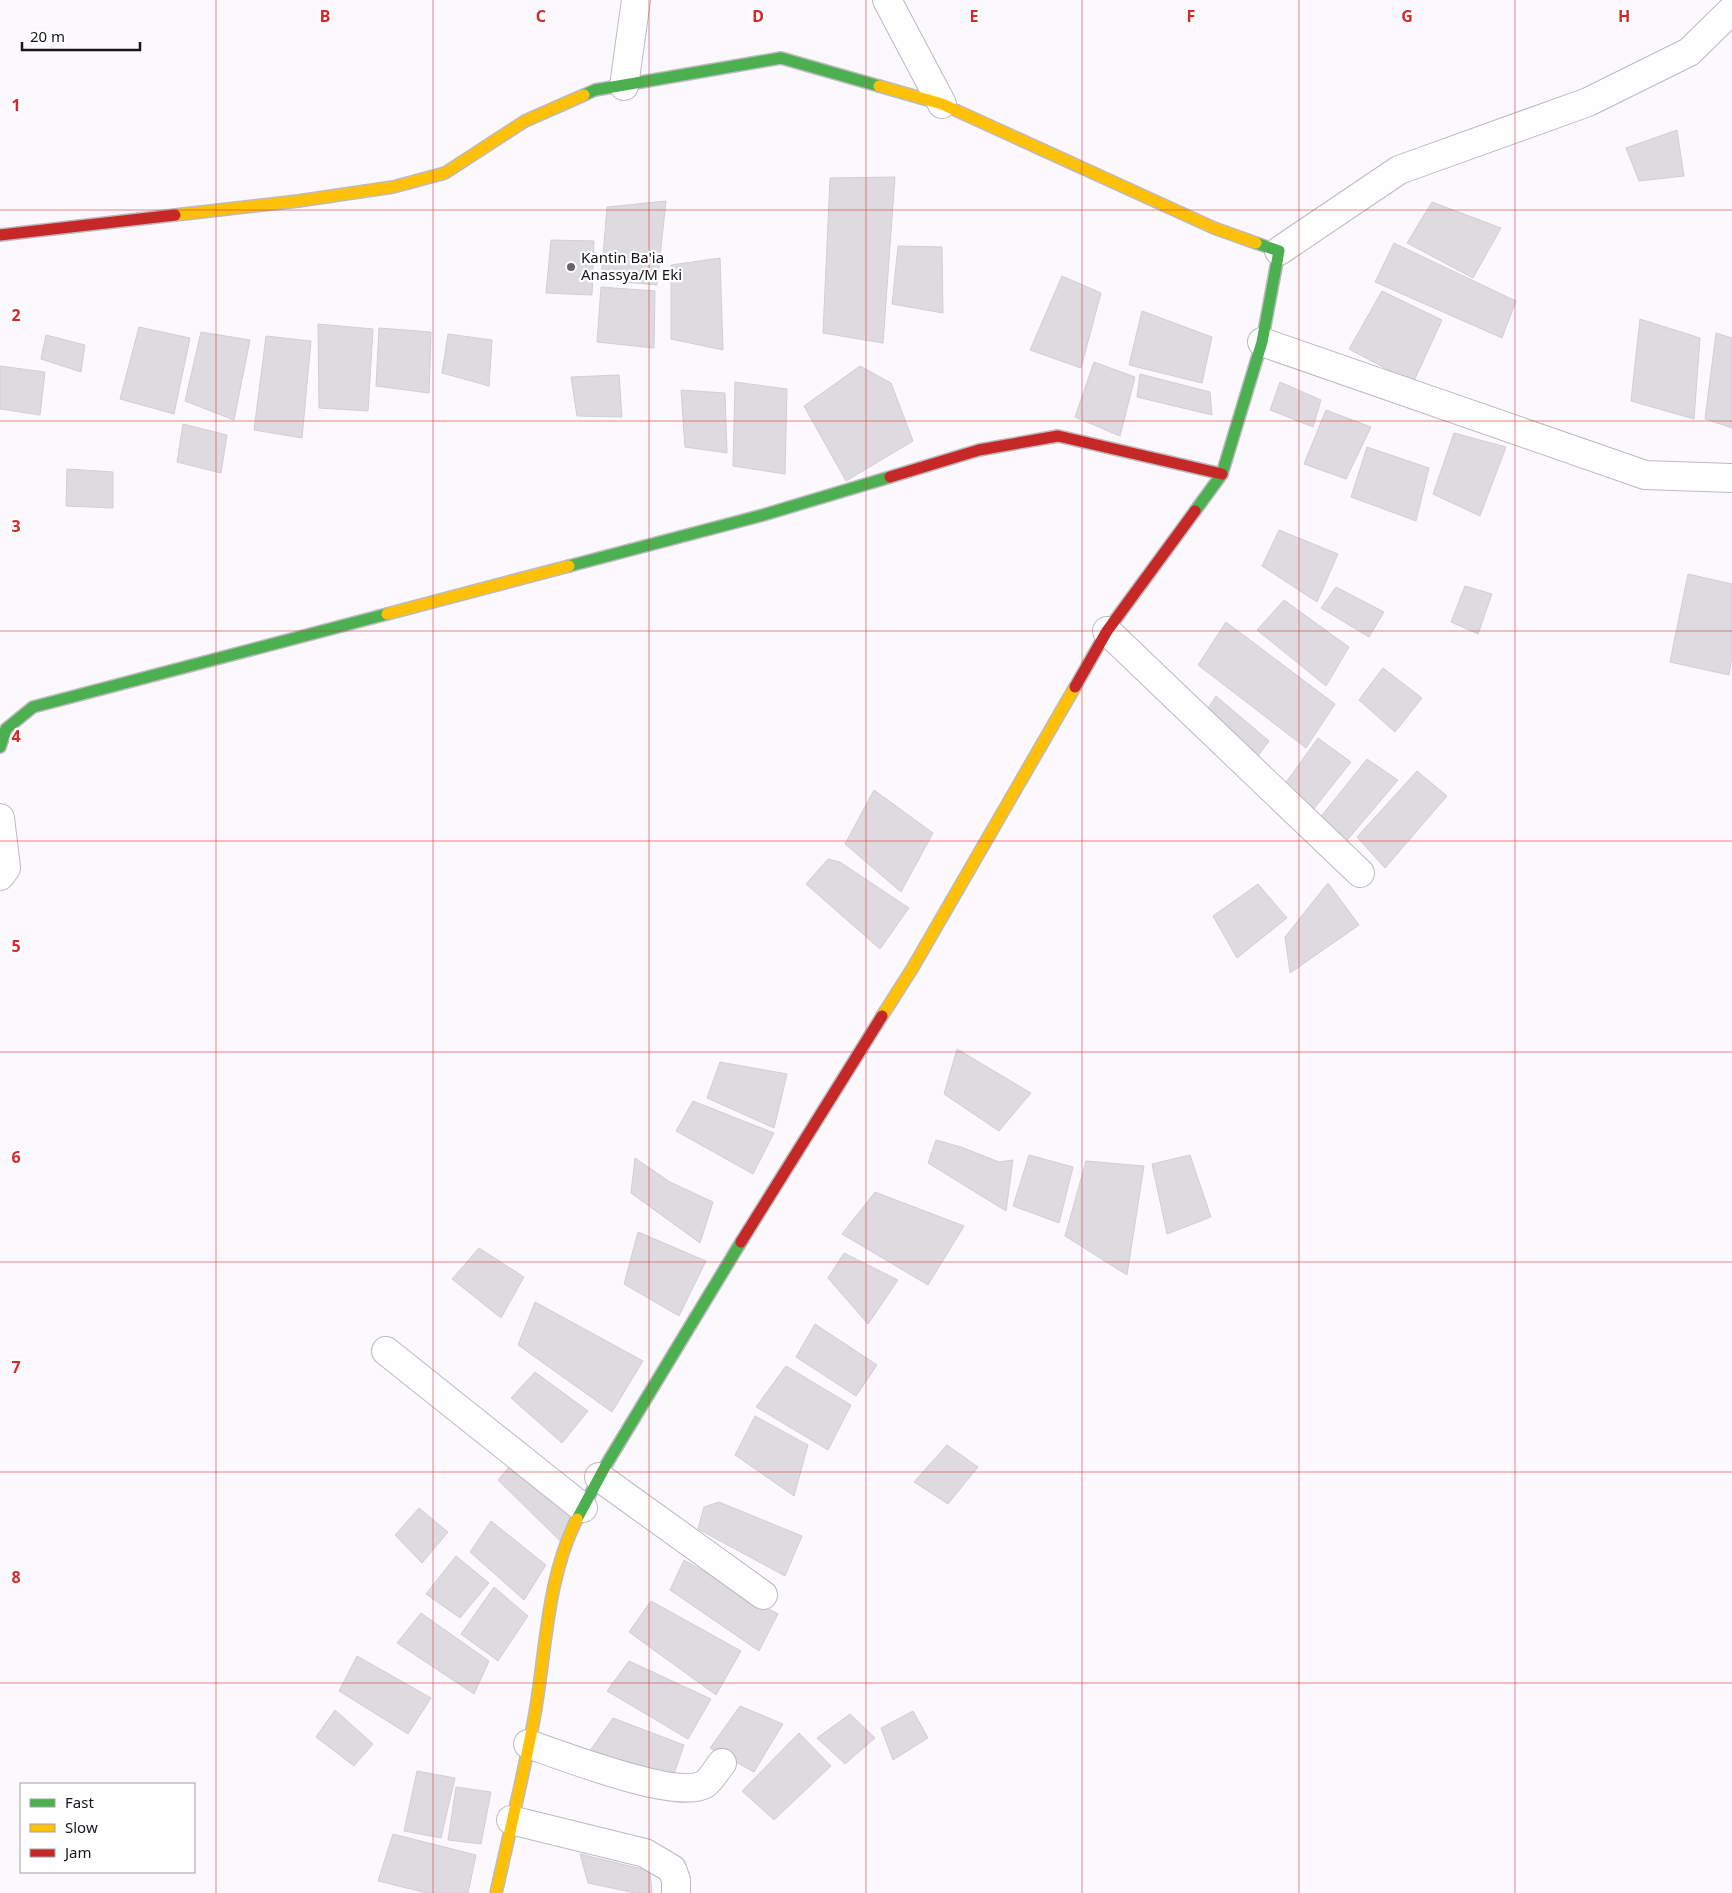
<svg xmlns="http://www.w3.org/2000/svg" width="1732" height="1893" viewBox="0 0 1732 1893" font-family="'Noto Sans',sans-serif">
  <style>
    .building { fill: #dedbe0; stroke: #d1cfd4 }
    .lines { fill: none; stroke-linecap: round; stroke-linejoin: round }
    .street-casing { stroke: #bdbabf; stroke-width: 30 }
    .fast-casing { stroke: #bdbabf; stroke-width: 14 }
    .slow-casing { stroke: #bdbabf; stroke-width: 14 }
    .jam-casing { stroke: #bdbabf; stroke-width: 14 }
    .street { stroke: #fffeff; stroke-width: 28 }
    .fast { stroke: #4caf50; stroke-width: 11 }
    .slow { stroke: #ffc107; stroke-width: 11 }
    .jam { stroke: #c62828; stroke-width: 11 }
    .grid { fill: none; stroke: #d62828; stroke-width: 1; stroke-opacity: 0.55 }
    .poi-dot { fill: #67646a; stroke: #fff; stroke-width: 2 }
    .labels { text-anchor: middle; stroke-width: 4.5; stroke-linejoin: round; paint-order: stroke }
    .poi-label { font-size: 15px; fill: #17141a; stroke: #fff; text-anchor: start }
    .grid-label { font-size: 16px; text-anchor: middle; font-weight: bold; fill: #d62828; stroke: #fff; stroke-width: 4.5; stroke-linejoin: round; paint-order: stroke }
  </style>
  <rect width="100%" height="100%" fill="#fcf9fe"/>
  <g class="building">
    <path d="M1677,130L1684,176L1639,181L1626,148Z"/>
    <path d="M895,177L883,343L823,333L830,178Z"/>
    <path d="M666,201L657,285L601,280L607,207Z"/>
    <path d="M1432,202L1501,228L1473,278L1407,243Z"/>
    <path d="M551,240L594,241L592,295L546,293Z"/>
    <path d="M1394,243L1516,301L1502,338L1375,282Z"/>
    <path d="M898,246L942,247L943,313L892,304Z"/>
    <path d="M720,258L723,350L671,339V265Z"/>
    <path d="M1062,276L1101,293L1081,368L1030,350Z"/>
    <path d="M601,287L655,291L654,348L597,342Z"/>
    <path d="M1382,291L1442,320L1413,383L1349,349Z"/>
    <path d="M1142,311L1212,337L1202,383L1129,365Z"/>
    <path d="M1640,319L1700,338L1694,419L1631,401Z"/>
    <path d="M318,324L373,329L368,411L319,408Z"/>
    <path d="M139,327L190,338L174,414L120,399Z"/>
    <path d="M379,328L431,332L429,393L376,386Z"/>
    <path d="M201,332L250,340L234,420L185,401Z"/>
    <path d="M1716,333L1732,338V428L1705,419Z"/>
    <path d="M448,334L492,340L489,386L442,373Z"/>
    <path d="M46,335L85,345L81,372L41,359Z"/>
    <path d="M266,336L311,341L302,438L254,430Z"/>
    <path d="M1094,362L1135,377L1120,436L1075,417Z"/>
    <path d="M0,366L45,372L40,415L0,409Z"/>
    <path d="M860,366L891,383L913,441L846,481L804,406Z"/>
    <path d="M1140,374L1210,392L1212,415L1137,397Z"/>
    <path d="M619,375L622,417L577,416L571,377Z"/>
    <path d="M735,382L787,389L785,474L733,466Z"/>
    <path d="M1280,382L1321,400L1313,427L1270,410Z"/>
    <path d="M681,390L725,393L727,453L685,447Z"/>
    <path d="M1326,410L1371,427L1346,479L1304,464Z"/>
    <path d="M183,424L227,435L221,473L177,462Z"/>
    <path d="M1454,433L1506,447L1480,516L1433,494Z"/>
    <path d="M1367,447L1429,468L1416,521L1351,497Z"/>
    <path d="M67,469L113,472V508L66,506Z"/>
    <path d="M1279,530L1338,554L1317,602L1262,566Z"/>
    <path d="M1688,574L1732,584V656L1729,675L1670,662Z"/>
    <path d="M1465,586L1492,594L1478,634L1451,622Z"/>
    <path d="M1336,587L1384,612L1369,637L1321,608Z"/>
    <path d="M1284,600L1349,647L1326,686L1257,630Z"/>
    <path d="M1226,622L1335,704L1306,748L1198,665Z"/>
    <path d="M1383,668L1422,698L1395,732L1359,700Z"/>
    <path d="M1216,696L1269,741L1255,760L1205,713Z"/>
    <path d="M1318,738L1351,762L1309,815L1282,788Z"/>
    <path d="M1367,759L1398,780L1343,845L1319,819Z"/>
    <path d="M1417,771L1447,796L1385,868L1357,837Z"/>
    <path d="M874,790L933,833L901,892L845,844Z"/>
    <path d="M828,859L840,862L909,908L880,949L806,884Z"/>
    <path d="M1328,883L1359,925L1290,973L1285,937Z"/>
    <path d="M1258,884L1287,918L1237,958L1213,916Z"/>
    <path d="M957,1049L1031,1093L999,1131L944,1094Z"/>
    <path d="M720,1062L787,1074L774,1128L707,1098Z"/>
    <path d="M693,1101L774,1133L753,1174L676,1131Z"/>
    <path d="M936,1140L961,1147L999,1162L1013,1160L1006,1211L928,1163Z"/>
    <path d="M1029,1155L1073,1167L1059,1223L1013,1206Z"/>
    <path d="M1190,1155L1211,1217L1167,1234L1152,1164Z"/>
    <path d="M635,1158L670,1182L713,1202L700,1243L631,1193Z"/>
    <path d="M1086,1161L1144,1166L1127,1275L1065,1236Z"/>
    <path d="M875,1192L964,1226L928,1285L842,1234Z"/>
    <path d="M638,1232L706,1261L679,1316L624,1284Z"/>
    <path d="M479,1248L524,1277L501,1318L452,1279Z"/>
    <path d="M844,1253L898,1280L868,1324L828,1278Z"/>
    <path d="M535,1302L643,1361L612,1412L518,1345Z"/>
    <path d="M815,1324L877,1365L856,1396L796,1357Z"/>
    <path d="M786,1366L851,1405L828,1450L756,1407Z"/>
    <path d="M535,1372L588,1411L562,1443L511,1398Z"/>
    <path d="M755,1416L808,1445L794,1496L735,1455Z"/>
    <path d="M947,1445L978,1467L948,1504L914,1482Z"/>
    <path d="M513,1462L576,1511L560,1541L498,1480Z"/>
    <path d="M719,1502L802,1536L785,1576L698,1529L704,1507Z"/>
    <path d="M419,1508L448,1532L422,1563L395,1535Z"/>
    <path d="M491,1521L546,1565L524,1600L470,1552Z"/>
    <path d="M456,1556L489,1583L460,1618L426,1594Z"/>
    <path d="M684,1560L778,1614L759,1651L670,1590Z"/>
    <path d="M494,1587L528,1616L498,1661L461,1634Z"/>
    <path d="M651,1601L741,1651L716,1695L629,1632Z"/>
    <path d="M421,1613L489,1661L474,1694L397,1643Z"/>
    <path d="M357,1656L431,1698L408,1734L339,1691Z"/>
    <path d="M629,1661L711,1699L688,1739L607,1691Z"/>
    <path d="M740,1706L783,1724L754,1772L710,1748Z"/>
    <path d="M335,1710L373,1744L354,1766L316,1737Z"/>
    <path d="M913,1711L928,1738L893,1760L881,1728Z"/>
    <path d="M850,1714L875,1738L845,1764L817,1738Z"/>
    <path d="M613,1718L684,1745L672,1780L587,1755Z"/>
    <path d="M799,1733L831,1766L774,1820L742,1791Z"/>
    <path d="M417,1771L455,1778L441,1838L404,1831Z"/>
    <path d="M456,1787L491,1792L481,1844L448,1840Z"/>
    <path d="M393,1834L476,1855L468,1893H427L378,1881Z"/>
    <path d="M580,1854L650,1871L652,1893H635L588,1883Z"/>
  </g>
  <g class="lines">
    <g class="street-casing">
      <g id="street">
        <path d="M887,0L942,104"/>
        <path d="M624,86L636,0"/>
        <path d="M1279,251L1399,170L1588,102L1689,52L1732,10"/>
        <path d="M1262,342L1645,475L1732,478"/>
        <path d="M1107,631L1360,873"/>
        <path d="M0,818L6,868L0,876"/>
        <path d="M386,1351L583,1508"/>
        <path d="M599,1477L763,1595"/>
        <path d="M528,1744C561,1755 677,1801 705,1784C711,1780 717,1769 722,1763"/>
        <path d="M511,1820L645,1853L672,1869L676,1880V1893"/>
      </g>
    </g>
    <g class="fast-casing">
      <g id="fast">
        <path d="M584,95L595,90L781,58L879,86"/>
        <path d="M1195,511L1222,474L1262,342L1279,251L1256,243"/>
        <path d="M569,566L763,515L890,477"/>
        <path d="M0,747L6,729L33,707L387,614"/>
        <path d="M577,1519L606,1465L741,1242"/>
      </g>
    </g>
    <g class="slow-casing">
      <g id="slow">
        <path d="M879,86L942,104L1214,228L1256,243"/>
        <path d="M175,215L298,201L393,187L445,173L525,121L584,95"/>
        <path d="M387,614L569,566"/>
        <path d="M882,1016L912,969L1075,687"/>
        <path d="M496,1893C509,1835 523,1777 534,1719C546,1654 546,1579 577,1519"/>
      </g>
    </g>
    <g class="jam-casing">
      <g id="jam">
        <path d="M0,235L175,215"/>
        <path d="M890,477L979,450L1058,436L1222,474"/>
        <path d="M1075,687L1107,631L1195,511"/>
        <path d="M741,1242L882,1016"/>
      </g>
    </g>
    <use href="#street" class="street"/>
    <use href="#fast" class="fast"/>
    <use href="#slow" class="slow"/>
    <use href="#jam" class="jam"/>
  </g>
  <path class="grid" d="M216,0V1893M433,0V1893M649,0V1893M866,0V1893M1082,0V1893M1299,0V1893M1515,0V1893M0,210H1732M0,421H1732M0,631H1732M0,841H1732M0,1052H1732M0,1262H1732M0,1472H1732M0,1683H1732"/>
  <circle class="poi-dot" cx="571" cy="267" r="5"/>
  <g class="labels">
    <g class="poi-label">
      <text x="581" y="263">Kantin Ba'ia<tspan x="581" dy="17">Anassya/M Eki</tspan></text>
    </g>
  </g>
  <g class="grid-label">
    <text x="325" y="22">B</text>
    <text x="541" y="22">C</text>
    <text x="758" y="22">D</text>
    <text x="974" y="22">E</text>
    <text x="1191" y="22">F</text>
    <text x="1407" y="22">G</text>
    <text x="1624" y="22">H</text>
    <text x="16" y="111">1</text>
    <text x="16" y="321">2</text>
    <text x="16" y="532">3</text>
    <text x="16" y="742">4</text>
    <text x="16" y="952">5</text>
    <text x="16" y="1163">6</text>
    <text x="16" y="1373">7</text>
    <text x="16" y="1583">8</text>
  </g>
  <rect x="20" y="1783" width="175" height="90" fill="#ffffff" stroke="#a2a1a3"/>
  <rect x="30" y="1799" width="25" height="8" fill="#4caf50" stroke="#a2a1a3"/>
  <text x="65" y="1808" font-size="15" fill="#17141a">Fast</text>
  <rect x="30" y="1824" width="25" height="8" fill="#ffc107" stroke="#a2a1a3"/>
  <text x="65" y="1833" font-size="15" fill="#17141a">Slow</text>
  <rect x="30" y="1849" width="25" height="8" fill="#c62828" stroke="#a2a1a3"/>
  <text x="65" y="1858" font-size="15" fill="#17141a">Jam</text>
  <path d="M22 42v8h118v-8" fill="none" stroke="#17141a" stroke-width="2.5"/>
  <text x="30" y="42" font-size="15" fill="#17141a" stroke="#ffffff" stroke-width="4" paint-order="stroke">20 m</text>
</svg>
